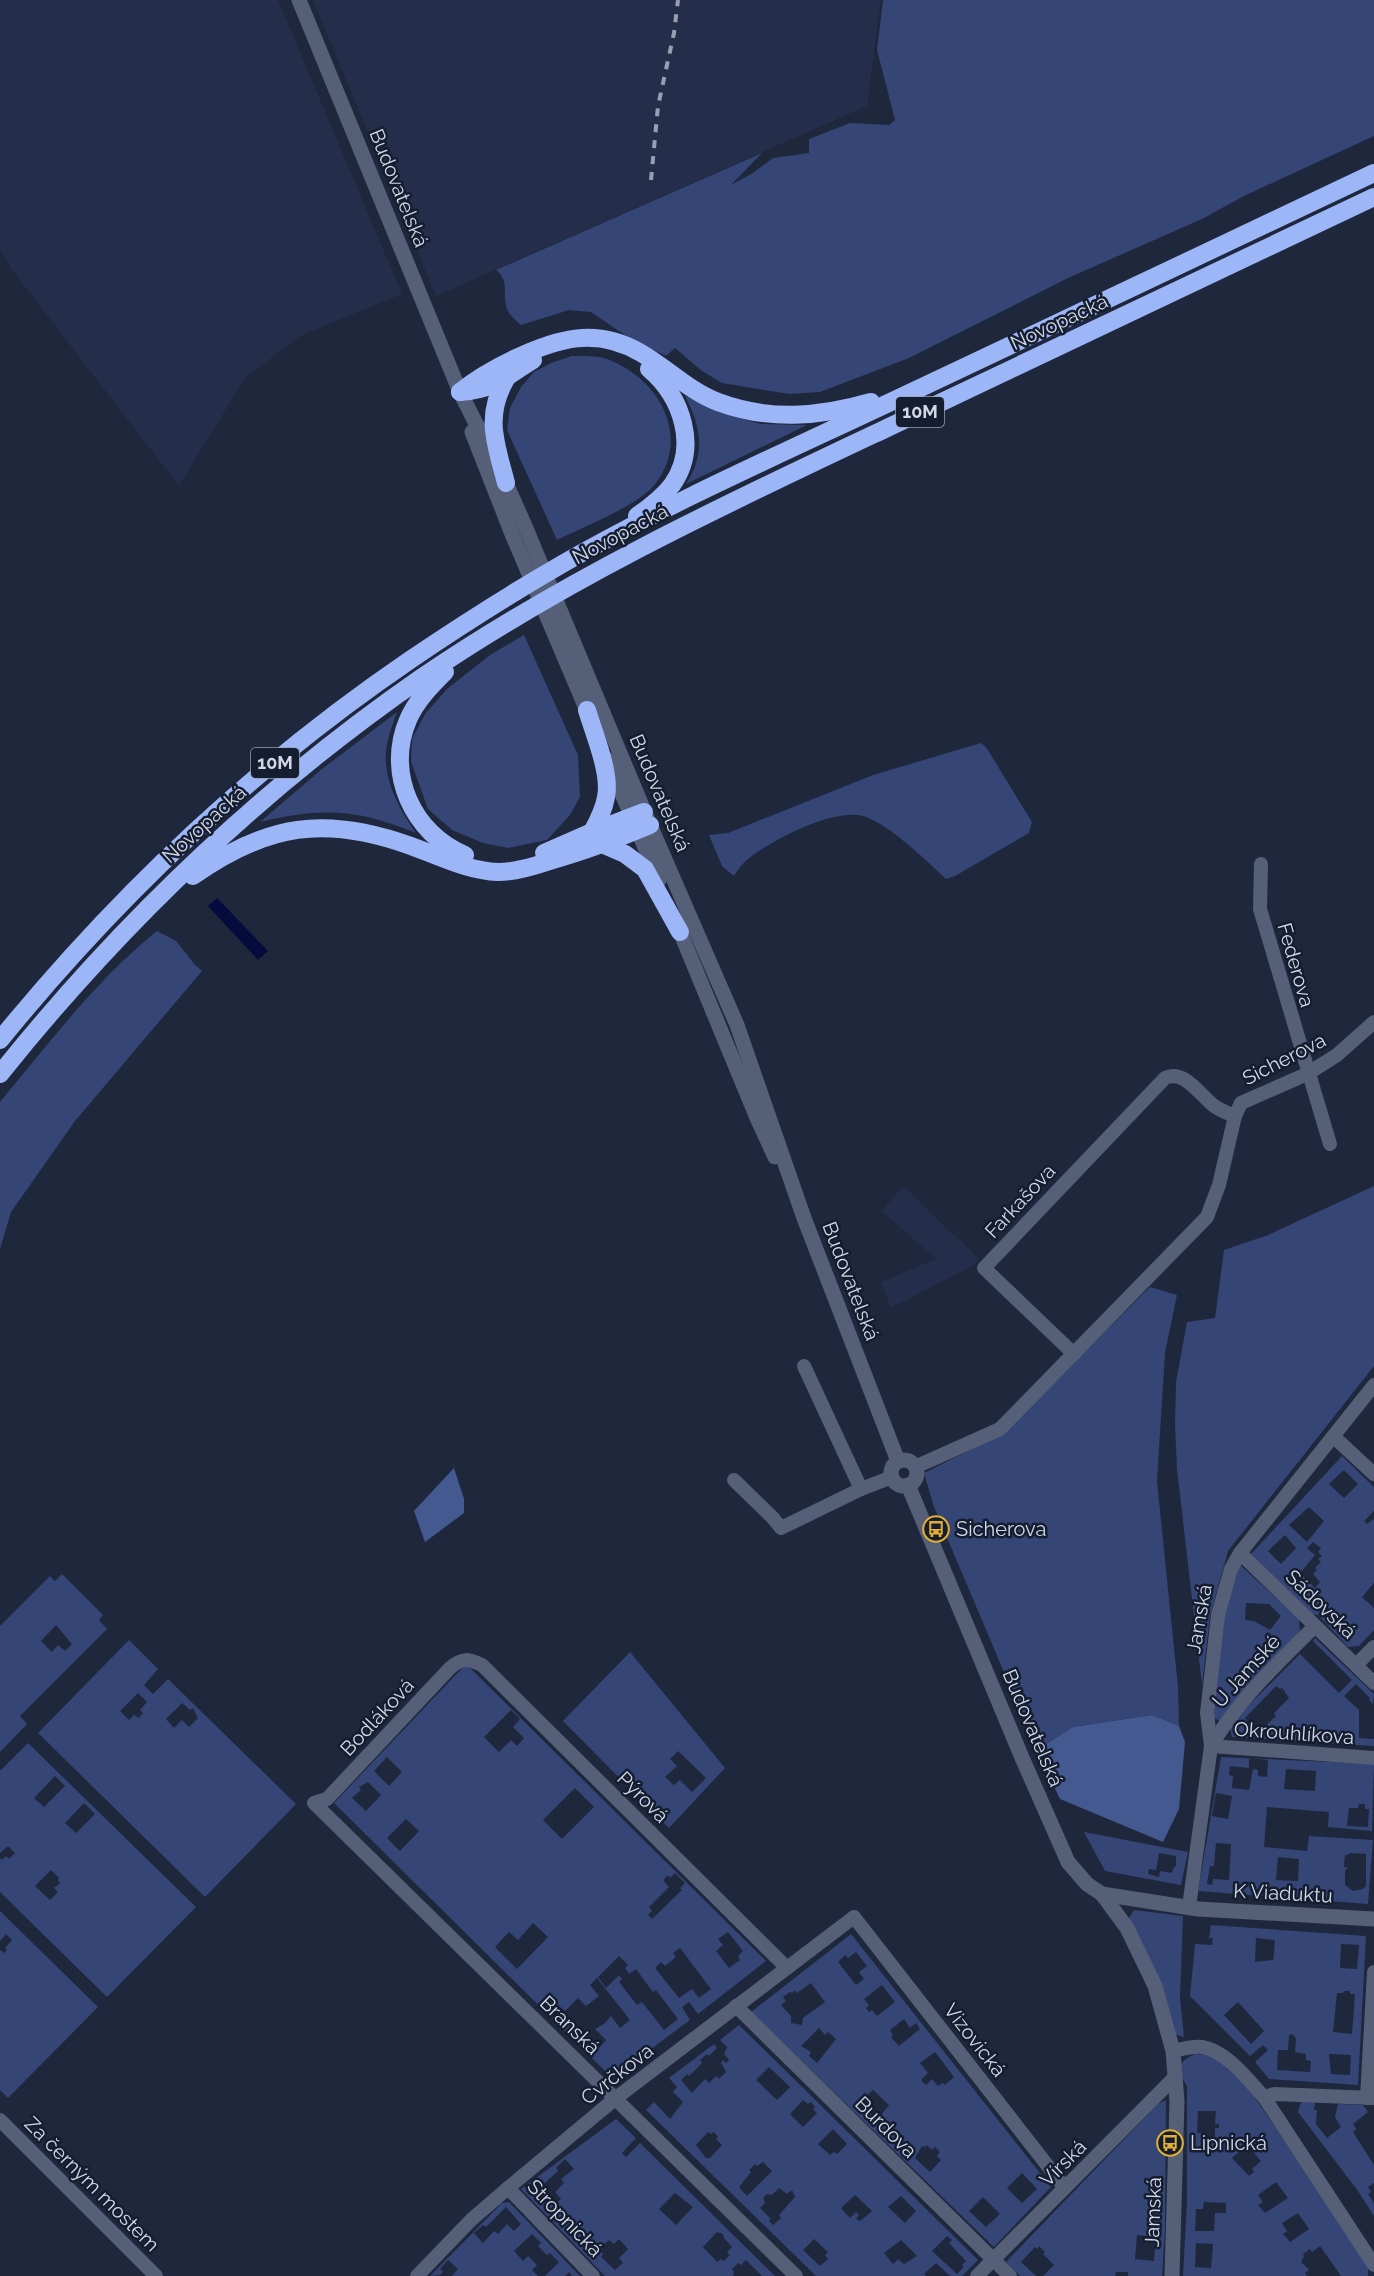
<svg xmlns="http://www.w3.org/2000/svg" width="1374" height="2276" viewBox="0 0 1374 2276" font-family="Raleway,sans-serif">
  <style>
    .built { fill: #242e4a }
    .green { fill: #344576; fill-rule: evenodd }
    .forest { fill: #455991 }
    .water { fill: #050b3d }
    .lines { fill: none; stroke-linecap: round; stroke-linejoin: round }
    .street { stroke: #565f78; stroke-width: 14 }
    .secondary { stroke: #565f78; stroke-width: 15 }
    .highway { stroke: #9db6f8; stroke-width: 18 }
    .rail { stroke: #989faf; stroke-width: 4; stroke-dasharray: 8 8; stroke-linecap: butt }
    .labels { text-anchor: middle; stroke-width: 5; stroke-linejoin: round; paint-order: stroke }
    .shield { fill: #151d31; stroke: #99a0b0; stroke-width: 1.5 }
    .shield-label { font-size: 18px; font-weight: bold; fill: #d2d8e6 }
    .street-label { font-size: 20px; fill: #d2d8e6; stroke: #151d31 }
    .poi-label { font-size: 20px; fill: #d2d8e6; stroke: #151d31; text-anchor: start }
  </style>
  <rect width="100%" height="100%" fill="#1f273c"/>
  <g class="built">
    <path d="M0,0H278L402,294L300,336L245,378L179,486L12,270L0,250Z"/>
    <path d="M313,0H881L867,106L436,296Z"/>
    <path d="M903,1186L979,1259L972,1266L891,1308L881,1282L936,1259L882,1211Z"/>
  </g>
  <g class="green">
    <path d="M883,0H1374V136L1244,196L1202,219L1068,278L909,358L820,392L789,394L722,383L702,371L675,348L666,356L629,338L591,312L569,310L521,325C517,321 510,316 508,311C501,296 511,282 496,270L762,153L731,185L753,173L773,158L809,153V139L850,123L889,125L895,120L877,50Z"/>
    <path d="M572,356C586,356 599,355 612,361C661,382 690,437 656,483C640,505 583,527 557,540L507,430L510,408L521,387L534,372L551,363Z"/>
    <path d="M685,396L729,415L761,424L807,425L686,484C706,453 701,427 685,396Z"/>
    <path d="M524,635L578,755L580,797L570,815L547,840L508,848L483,843L452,830L428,809L411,762L412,739L425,714L447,689L490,655Z"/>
    <path d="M397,712C394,721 390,730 388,740C379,773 398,807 416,833C358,809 322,807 260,822L322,769Z"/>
    <path d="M981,743L986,747L1032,822L1029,833L955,876L946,879C927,861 883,818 858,815C835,812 799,828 779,839C762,849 744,858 734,876L722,866L709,835L728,833L873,775Z"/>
    <path d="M157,931L176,941L195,965L202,971L75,1121L11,1212L0,1249V1102C49,1043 97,979 157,931Z"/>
    <path d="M1374,1186V1366L1228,1551L1210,1616L1202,1685L1177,1469L1175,1425L1176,1382L1187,1322L1215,1318L1224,1250L1268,1235Z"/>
    <path d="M1150,1287L1177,1295L1165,1353L1157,1481L1178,1687L1179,1726L1152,1715L1073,1727L1037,1750L934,1507L924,1473L1002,1434Z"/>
    <path d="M1342,1456L1374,1487V1511L1364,1521L1367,1524L1373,1519L1374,1520V1583L1362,1597L1374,1608V1630L1359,1646L1348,1647L1318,1615L1312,1614L1251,1554ZM1344,1470L1358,1484L1344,1498L1329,1484ZM1309,1507L1324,1521L1307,1542L1289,1525ZM1285,1535L1296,1548L1281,1564L1268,1551ZM1313,1542L1321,1548L1318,1552L1322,1556L1318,1559L1321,1562L1315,1568L1317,1570L1313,1574L1320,1582L1315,1588L1300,1573L1315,1555L1307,1548Z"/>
    <path d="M1240,1565L1299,1619L1300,1631L1220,1721L1212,1717L1224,1611ZM1246,1603L1269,1604L1281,1616L1270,1630L1254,1621L1245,1620Z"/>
    <path d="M62,1574L103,1615L99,1620L107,1629L20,1716L27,1724L0,1752V1626L50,1576L55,1581ZM56,1625L72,1644L65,1651L58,1645L52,1652L41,1641Z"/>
    <path d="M1315,1638L1374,1694L1373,1704L1369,1700L1370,1698L1356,1684L1344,1696L1359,1710V1738L1374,1739V1746L1232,1737L1229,1725L1300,1654L1339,1693L1352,1680L1313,1641ZM1276,1686L1280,1689L1282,1688L1289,1698L1274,1713L1276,1716L1263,1728L1261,1726L1258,1730H1254L1245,1718Z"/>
    <path d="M129,1640L158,1669L144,1685L153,1694L168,1679L296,1804L205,1897L38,1733ZM138,1693L147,1702L140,1710L143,1713L139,1718L134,1715L129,1720L120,1711ZM182,1703L190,1710L193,1708L198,1718L189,1727L182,1720L174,1728L166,1719Z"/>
    <path d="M630,1652L725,1768L669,1828L563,1721ZM678,1751L706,1778L692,1792L680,1780L674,1785L665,1777L677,1766L670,1759Z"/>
    <path d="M466,1664L766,1961L698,2014L689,2002L682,2007L690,2020L612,2078L334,1803ZM511,1710L520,1719L513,1727L524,1738L517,1746L511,1740L499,1752L484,1737ZM387,1757L402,1772L389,1786L374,1771ZM368,1782L381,1795L366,1811L352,1798L361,1790L359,1787ZM575,1788L594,1807L562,1839L543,1820ZM406,1819L419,1831L400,1851L387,1838ZM675,1873L685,1883L680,1888L682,1890L652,1919L648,1915L652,1911L649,1907L669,1887L663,1880L668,1875L670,1878ZM533,1923L548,1937L517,1969L495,1947L509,1932L518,1940ZM728,1932L743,1951L738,1956L740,1960L729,1968L716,1951L723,1945L718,1939ZM680,1948L711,1989L699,1998L692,1989L679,1998L655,1968L661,1962L665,1966L676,1957L673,1953ZM619,1956L628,1965L625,1968L629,1974L636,1969L653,1992L656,1990L678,2019L664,2030L642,2002L637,2005L619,1982L622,1979L619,1975L606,1988L598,1977ZM597,1978L630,2020L620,2028L611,2016L604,2024L595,2029L606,2040L598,2049L583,2031L581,2033L562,2013L556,2020L551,2016L560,2007L565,2011L578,1998L586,2006L599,1996L590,1985Z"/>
    <path d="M28,1743L196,1907L107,1997L0,1892V1858L2,1860L6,1856L9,1859L15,1853L8,1846L0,1853V1771ZM55,1776L65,1786L44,1807L34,1798ZM84,1803L95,1814L76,1833L65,1823ZM51,1870L59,1878L58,1880L60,1883L54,1888L58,1892L50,1900L35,1886Z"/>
    <path d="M1221,1757L1374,1764L1372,1831L1328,1827L1329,1812L1267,1807L1264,1847L1307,1851L1309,1836L1373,1840L1368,1904L1198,1891ZM1249,1758L1268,1760L1267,1777L1258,1776V1770L1253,1769L1249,1790L1232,1788L1233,1776L1229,1775L1230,1766L1249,1768ZM1286,1769L1316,1771L1315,1791L1284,1789ZM1216,1793L1232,1796L1228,1819L1212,1816ZM1359,1804H1365V1809H1369L1368,1827L1347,1826L1349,1808H1358ZM1216,1843L1231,1844L1229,1880L1213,1879L1212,1885L1207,1884L1210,1866H1214ZM1349,1853L1366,1854V1886L1363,1889L1353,1891L1345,1885V1871L1348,1867H1344L1345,1855H1348ZM1278,1857L1299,1859L1298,1881L1276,1880Z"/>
    <path d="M1084,1832L1188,1852L1181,1885L1105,1871ZM1159,1853L1176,1856V1866L1174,1867L1172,1873L1160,1871L1159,1877L1148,1874L1149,1869L1156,1870Z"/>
    <path d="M1134,1910L1183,1916L1180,1997L1184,2037L1174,2034C1164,1994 1150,1954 1129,1918Z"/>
    <path d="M0,1911L98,2007L8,2098L0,2090V1950L4,1953L7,1950L5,1948L12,1940L6,1934L0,1941Z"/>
    <path d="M1211,1925L1366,1936L1358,2085L1269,2079L1255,2062L1268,2050L1263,2045L1250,2056L1190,1996L1195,1944L1212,1945L1213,1938H1209ZM1256,1938L1275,1940L1273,1963V1960L1255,1962ZM1341,1944L1359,1945L1357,1969L1340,1968ZM1344,1991H1350V1994H1355L1352,2034L1333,2032L1337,1993H1343ZM1238,2002L1264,2031L1251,2044L1224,2015ZM1292,2034L1296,2038L1295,2052L1306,2054V2060L1311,2061L1310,2072L1277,2070L1278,2050H1288L1289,2035ZM1329,2054L1351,2055L1350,2075L1331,2074Z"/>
    <path d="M851,1934L1051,2187L994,2247L751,2012ZM856,1952L867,1966L859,1972L864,1979L856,1985L838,1962L845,1955L848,1958ZM811,1983L825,2002L803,2018L802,2025L791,2023V2016L781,2005L786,2001L783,1997L790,1992L792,1993L795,1990L797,1993ZM882,1985L895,2002L877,2016L872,2010L869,2012L866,2008L869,2005L864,1999ZM904,2019L910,2028L916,2023L920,2029L899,2046L891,2037L893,2035L890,2030ZM819,2028L825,2035L828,2032L836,2039L817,2063L809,2056L811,2052L801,2046ZM935,2052L954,2077L945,2085L943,2083L938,2086L932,2079L926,2085L921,2080L928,2073L920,2063ZM873,2090L889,2105L877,2120L862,2105L865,2101L863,2099ZM927,2145L932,2150L935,2147L940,2152L937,2156L941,2160L930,2172L915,2158L922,2146L925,2147ZM1022,2173L1037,2189L1022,2203L1007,2188ZM983,2197L1000,2214L986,2227L969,2211Z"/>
    <path d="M739,2025L978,2260L962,2276H950L936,2263L924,2274L926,2276H816L646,2110L654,2102L670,2119L683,2102L673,2092L677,2087L669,2078L714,2044L717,2048L709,2056L707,2054L700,2060L702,2063L689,2076L687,2074L681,2080L692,2093L705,2079L709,2083L716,2076L719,2079L726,2072L721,2063L723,2060L726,2063L729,2060L724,2054L727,2047L720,2040ZM769,2067L790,2087L777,2100L756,2080ZM803,2100L808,2104L811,2102L815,2107L813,2110L817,2113L803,2127L790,2114ZM833,2129L847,2144L837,2154L834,2152L830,2155L818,2144ZM708,2132L711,2134L714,2132L718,2137L716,2139L722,2145L710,2158H706L696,2145ZM763,2162L772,2171L747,2196L739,2187L751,2172L749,2170L755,2164L757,2166ZM779,2188L787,2194L792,2190L795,2197L779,2215L781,2218L773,2225L769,2221L771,2219L760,2208L765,2203L763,2198L767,2194L772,2195ZM855,2195L872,2211L860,2221L856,2219L859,2215L856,2212L850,2218L841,2208ZM901,2196L916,2211L905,2223L888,2207ZM947,2236L952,2240L949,2243L966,2261L962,2265L964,2267L957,2274L932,2251ZM814,2239L828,2252L825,2255L828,2259L820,2266L803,2250ZM901,2240L917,2256L904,2264L898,2259L893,2264L884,2253Z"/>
    <path d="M1195,2054L1209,2055L1219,2060L1252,2093L1368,2265V2276H1341L1320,2246L1312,2252L1310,2249L1303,2254L1304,2256L1301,2262L1309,2270L1305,2273L1307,2276H1183L1187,2201V2086C1176,2069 1177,2062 1195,2054ZM1198,2111H1216L1215,2124H1219V2128H1215V2142H1202V2133H1197ZM1247,2145L1261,2161L1252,2169L1254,2172L1249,2176L1232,2158ZM1276,2182L1288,2198L1265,2213L1258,2205L1263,2202L1258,2195ZM1204,2202L1226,2203V2213H1215L1214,2231H1195L1196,2209H1203ZM1298,2213L1309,2229L1290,2242L1283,2234L1287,2231L1282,2223ZM1196,2243L1213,2244L1211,2268L1195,2267Z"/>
    <path d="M1166,2100L1165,2230L1162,2276H1128V2272H1116L1115,2276H1043L1054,2265L1043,2254L1045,2252L1039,2246L1037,2249L1035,2247L1021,2262L1036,2276H1020L1006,2262L1158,2104ZM1137,2235L1156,2237L1154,2261L1135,2259Z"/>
    <path d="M1301,2102H1315L1314,2110H1317L1316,2124L1327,2138L1341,2127L1335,2117L1338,2104L1363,2105L1368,2112L1353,2124L1356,2129L1353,2132L1374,2165V2183L1368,2187L1371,2192L1368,2194L1374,2203V2216L1358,2191L1298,2112Z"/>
    <path d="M616,2119L636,2138L622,2153L626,2157L640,2143L775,2276H762L746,2260L741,2265L738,2263L732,2269L734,2272L733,2276H605L521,2189ZM565,2159L574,2169L561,2179L564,2183L555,2192L561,2199L553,2206L537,2190L558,2171L556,2168ZM675,2193L693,2207L676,2225L659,2209ZM717,2232L723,2234L724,2238L732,2247L727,2252L730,2255L724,2261L721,2259L717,2262L703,2247ZM619,2239L628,2249L619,2258L623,2263L615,2270L601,2257L603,2254L599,2249L609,2240L614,2244Z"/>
    <path d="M509,2202L580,2276H572L569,2272L565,2276H545L559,2262L550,2253L547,2255L538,2246L541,2243L532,2234L514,2251L523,2261L528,2256L537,2265L532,2270L538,2276H452L458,2269L448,2260L440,2269L443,2272L440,2275L430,2276L502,2203ZM506,2207L521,2224L514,2231L507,2224L498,2234L494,2231L483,2243L474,2233L483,2225L486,2227Z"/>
  </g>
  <g class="forest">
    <path d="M454,1468L464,1499V1513L425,1542L414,1511Z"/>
    <path d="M1152,1715L1179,1726L1185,1742L1179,1809L1163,1842L1060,1799L1037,1750L1073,1727Z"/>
  </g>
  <path class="water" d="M217,898L268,951L258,960L208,906Z"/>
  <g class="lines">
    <g class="street">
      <path d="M1261,864L1260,909L1330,1144"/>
      <path d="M1074,1354L984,1268L1165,1078C1184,1069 1199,1094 1213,1105C1219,1110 1227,1113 1235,1116"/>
      <path d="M804,1366L861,1489"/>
      <path d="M1334,1437L1374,1474"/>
      <path d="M915,1467L1000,1429L1207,1217L1219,1185L1235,1116L1241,1103L1307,1074L1337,1055L1374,1022"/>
      <path d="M734,1480L773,1518L781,1528L861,1489L892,1477"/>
      <path d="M1240,1553L1374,1683"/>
      <path d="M1356,1665L1374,1647"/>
      <path d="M1211,1746L1374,1758"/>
      <path d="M1211,1746C1239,1699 1276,1665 1315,1626"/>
      <path d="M1189,1907L1211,1746L1207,1713L1218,1615L1231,1569L1240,1553L1374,1385"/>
      <path d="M787,1968L482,1665C468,1659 463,1657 450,1668L327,1799L314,1803L796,2276"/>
      <path d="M736,2006L1010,2276"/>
      <path d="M1173,2051C1182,2049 1193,2046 1202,2047C1227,2051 1248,2080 1264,2097L1374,2265"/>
      <path d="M1264,2097L1275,2094L1374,2098"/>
      <path d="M1367,2098L1374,1972"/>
      <path d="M0,2120L156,2276"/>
      <path d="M508,2188L593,2276"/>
      <path d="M417,2276L471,2220L508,2188L616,2098L854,1917L1065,2188"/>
      <path d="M977,2276L1175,2077"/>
    </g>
    <g class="secondary">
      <path d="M299,0L460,392L506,483L525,526L650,825L737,1025L804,1218L898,1461"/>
      <path d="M472,432L512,534L591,720"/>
      <path d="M607,759L659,880"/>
      <path d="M676,922L757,1118L775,1157"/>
      <circle cx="904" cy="1473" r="13"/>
      <path d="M908,1485L1023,1760L1068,1862L1087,1884L1102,1894L1198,1909L1374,1919"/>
      <path d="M1102,1894L1127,1928L1155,1986L1173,2051L1177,2101L1172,2276"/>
    </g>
    <g class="highway">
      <path d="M506,379C484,417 496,444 506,483"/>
      <path d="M460,392C477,378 495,368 514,359C558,338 596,327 641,353C667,368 689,391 718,402C769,421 819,417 871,402"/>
      <path d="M460,392C497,389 503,378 533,360"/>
      <path d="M637,516C650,507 662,498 672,485C699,447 682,397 649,369"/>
      <path d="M445,672C430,687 416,701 408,720C385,773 413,834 465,855"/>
      <path d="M587,710C594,734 611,773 606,797C604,810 598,821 592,832"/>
      <path d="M602,844L625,854L645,869L680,932"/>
      <path d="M544,853L592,832L644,812"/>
      <path d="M193,876C267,824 325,815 411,846C439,856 468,871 498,872C518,872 537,865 556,859C588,850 619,838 650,825"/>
      <path d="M0,1040C118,895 256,765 410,660C460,626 512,593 564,563C671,502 785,452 897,399C1056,324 1215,248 1374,173"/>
      <path d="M0,1074C121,923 261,789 421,678C567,578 728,503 887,428C1050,351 1212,274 1374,197"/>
    </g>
    <path class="rail" d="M651,180L658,106L674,33L678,0"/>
  </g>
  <defs>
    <g id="bus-ring" transform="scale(1.35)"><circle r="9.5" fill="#151d31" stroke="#e1af34" stroke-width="1.5"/><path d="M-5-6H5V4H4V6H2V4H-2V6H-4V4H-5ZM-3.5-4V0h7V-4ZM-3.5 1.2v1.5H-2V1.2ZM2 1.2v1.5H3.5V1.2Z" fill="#e1af34"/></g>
  </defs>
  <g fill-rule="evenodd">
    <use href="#bus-ring" x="936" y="1529"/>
    <use href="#bus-ring" x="1170" y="2143"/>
  </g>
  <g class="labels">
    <g class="shield">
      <rect x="896" y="397" width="48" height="30" rx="4.5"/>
      <rect x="251" y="748" width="48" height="30" rx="4.5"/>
    </g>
    <g class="shield-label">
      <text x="920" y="418">10M</text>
      <text x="275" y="769">10M</text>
    </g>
    <g class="street-label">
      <text transform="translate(399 188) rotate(68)" y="7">Budovatelská</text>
      <text transform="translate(1059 322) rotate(-25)" y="7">Novopacká</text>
      <text transform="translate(620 534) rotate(-28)" y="7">Novopacká</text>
      <text transform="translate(660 793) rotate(67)" y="7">Budovatelská</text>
      <text transform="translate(204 824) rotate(-42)" y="7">Novopacká</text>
      <text transform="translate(1296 965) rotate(74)" y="7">Federova</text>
      <text transform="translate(1284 1059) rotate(-27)" y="7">Sicherova</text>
      <text transform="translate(1020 1201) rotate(-47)" y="7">Farkašova</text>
      <text transform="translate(851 1281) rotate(69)" y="7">Budovatelská</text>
      <text transform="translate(1321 1604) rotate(44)" y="7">Sádovská</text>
      <text transform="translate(1199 1619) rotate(-80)" y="7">Jamská</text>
      <text transform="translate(1246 1671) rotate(-48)" y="7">U Jamské</text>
      <text transform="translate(377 1717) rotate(-47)" y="7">Bodláková</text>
      <text transform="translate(1033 1728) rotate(67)" y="7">Budovatelská</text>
      <text transform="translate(1294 1733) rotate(4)" y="7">Okrouhlíkova</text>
      <text transform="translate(643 1797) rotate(45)" y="7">Pýrová</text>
      <text transform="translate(1283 1893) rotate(3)" y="7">K Viaduktu</text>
      <text transform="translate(570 2025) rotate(44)" y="7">Branská</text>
      <text transform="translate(975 2040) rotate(52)" y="7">Vizovická</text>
      <text transform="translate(617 2074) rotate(-38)" y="7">Cvrčkova</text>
      <text transform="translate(886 2127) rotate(45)" y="7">Burdova</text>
      <text transform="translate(1063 2163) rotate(-45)" y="7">Vírská</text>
      <text transform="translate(92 2184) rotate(45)" y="7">Za černým mostem</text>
      <text transform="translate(1153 2212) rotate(-88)" y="7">Jamská</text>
      <text transform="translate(565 2218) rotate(46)" y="7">Stropnická</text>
    </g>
    <g class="poi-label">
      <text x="956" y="1536">Sicherova</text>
      <text x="1190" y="2150">Lipnická</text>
    </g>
  </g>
</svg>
